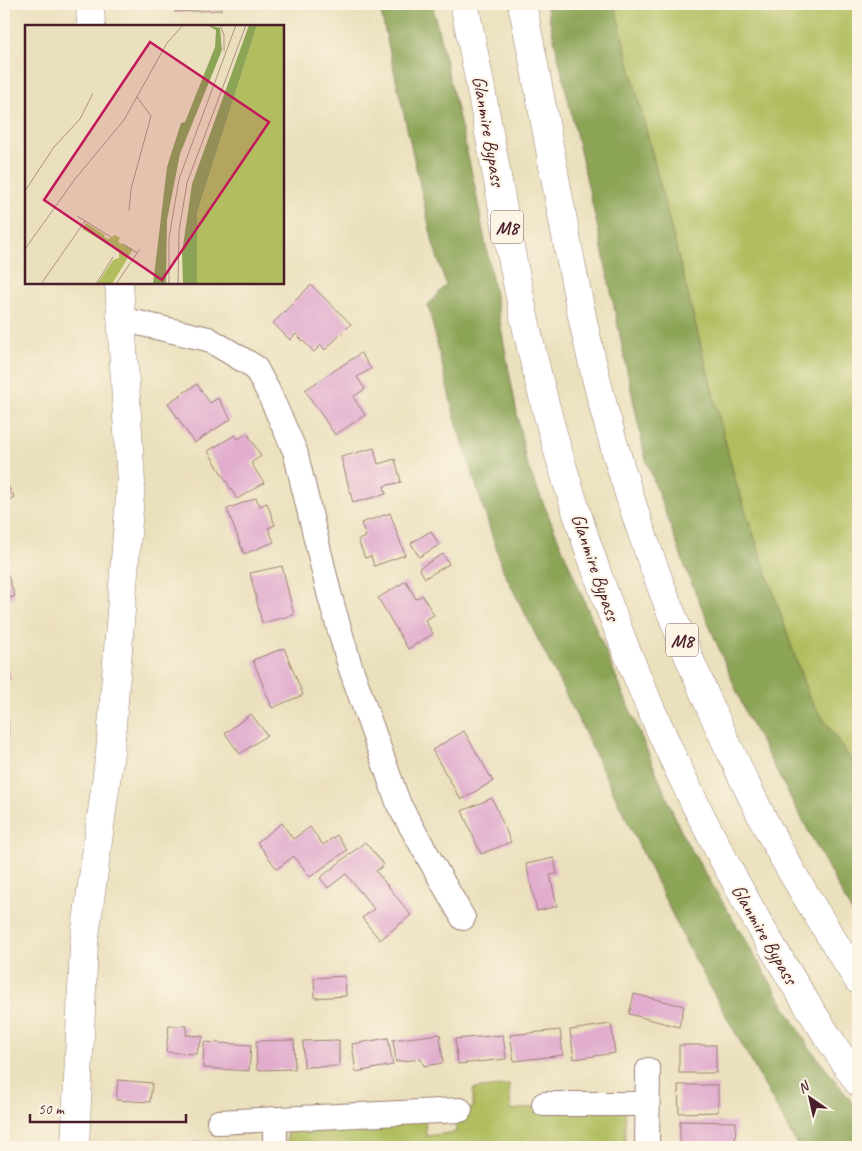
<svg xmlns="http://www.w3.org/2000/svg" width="862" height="1151" viewBox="0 0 862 1151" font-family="Caveat,sans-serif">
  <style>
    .green { fill: #b1bd5f; stroke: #7e6e45 }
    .forest { fill: #8ca456; stroke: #6b6240 }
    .building { fill: #e1acce }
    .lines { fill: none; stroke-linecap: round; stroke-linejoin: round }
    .minor-casing { stroke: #9a8074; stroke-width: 26 }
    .secondary-casing { stroke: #9a8074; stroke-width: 29 }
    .motorway-casing { stroke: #9a8074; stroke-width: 29 }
    .minor { stroke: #fff; stroke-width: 24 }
    .secondary { stroke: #fff; stroke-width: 28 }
    .motorway { stroke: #fff; stroke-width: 28 }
    .labels { text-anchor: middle; stroke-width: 4.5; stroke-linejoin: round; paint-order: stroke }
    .shield { fill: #fcf5e5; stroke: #7f5f63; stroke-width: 1 }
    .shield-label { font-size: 19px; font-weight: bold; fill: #4a1f2b }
    .street-label { font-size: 20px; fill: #4a1f2b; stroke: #fcf5e5 }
    .inset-road { fill: none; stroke: #ab9383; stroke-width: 1 }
    .view { fill: #c2185b; fill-opacity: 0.15; stroke: #c2185b; stroke-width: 2.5 }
    .inset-edge { fill: none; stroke: #4a1f2b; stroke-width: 2.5 }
  </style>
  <rect width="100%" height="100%" fill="#fcf5e5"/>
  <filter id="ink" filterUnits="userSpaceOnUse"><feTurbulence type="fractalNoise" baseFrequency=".02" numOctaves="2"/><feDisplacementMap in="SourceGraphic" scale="10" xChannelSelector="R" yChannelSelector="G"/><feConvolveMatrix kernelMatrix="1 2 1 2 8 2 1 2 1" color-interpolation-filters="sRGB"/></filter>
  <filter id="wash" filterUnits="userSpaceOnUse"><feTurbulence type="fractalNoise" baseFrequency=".0096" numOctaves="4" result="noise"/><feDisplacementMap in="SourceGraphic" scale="20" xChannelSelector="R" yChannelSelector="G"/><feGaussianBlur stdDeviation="1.12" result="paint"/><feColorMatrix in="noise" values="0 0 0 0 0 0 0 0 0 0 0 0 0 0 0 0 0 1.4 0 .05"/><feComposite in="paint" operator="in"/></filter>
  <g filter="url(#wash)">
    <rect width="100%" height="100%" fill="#ebe0bd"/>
    <g class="green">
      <path d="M614,4H858V770L809,698L735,480Z"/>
      <path d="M509,1085L511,1110L611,1098L625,1110V1147H287V1124L425,1118L426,1136L456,1132V1115L473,1108V1089Z"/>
    </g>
    <g class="forest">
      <path d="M379,4H432L474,182L526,462L683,836L809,1047L858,1110V1147H798L797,1145L685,941L582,727L503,570L454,415L428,305L446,285L433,243Z"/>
      <path d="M546,4H614L735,480L809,698L858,770V924L747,716L687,572L645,457L598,229Z"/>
    </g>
    <g id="blocks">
      <g class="building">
        <path d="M174,4H221V10L175,12Z"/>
        <path d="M310,4H327L328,5L311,7Z"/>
        <path d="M311,285L351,324L325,350L321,345L314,352L296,334L290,340L273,323Z"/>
        <path d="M361,353L371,369L357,377L365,389L353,397L365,415L335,435L305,390Z"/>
        <path d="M197,384L210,403L218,398L231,419L194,443L168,403Z"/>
        <path d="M247,433L261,456L251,463L264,483L237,499L208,451L235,435L238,439Z"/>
        <path d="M374,448L378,464L395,459L401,482L384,486L386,494L353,503L341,457Z"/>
        <path d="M4,479L14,497L4,503Z"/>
        <path d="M256,498L260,506L267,503L275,525L268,528L274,542L244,554L227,509Z"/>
        <path d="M390,513L405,555L374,566L371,556L365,558L358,540L366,537L361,523Z"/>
        <path d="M431,531L439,545L419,557L411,543Z"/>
        <path d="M443,554L449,564L425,578L419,568Z"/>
        <path d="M4,565L15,596L4,600Z"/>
        <path d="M282,566L294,615L262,623L250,573Z"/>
        <path d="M406,581L416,599L422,595L434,615L425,620L433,634L408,649L378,598Z"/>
        <path d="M284,648L303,695L272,708L253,660Z"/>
        <path d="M4,663L11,679L4,682Z"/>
        <path d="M251,714L267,735L240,754L225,733Z"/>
        <rect x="4" y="721" width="4" height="38"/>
        <path d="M464,731L493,781L461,800L432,750Z"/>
        <path d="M492,798L511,842L481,854L462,811Z"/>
        <path d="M282,823L293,839L310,827L323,845L337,835L347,850L310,877L294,856L277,869L257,842Z"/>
        <path d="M365,842L384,865L376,871L411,915L380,940L362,918L374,909L346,874L328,888L320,878Z"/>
        <path d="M554,858L557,874L550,875L557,906L537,911L526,864Z"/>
        <path d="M345,976L346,996L315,998L314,978Z"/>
        <path d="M634,994L684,1006L679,1027L629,1014Z"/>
        <path d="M611,1024L615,1053L574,1059L570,1030Z"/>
        <path d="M169,1025L187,1026L186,1035L203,1036L196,1054L166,1052Z"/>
        <path d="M560,1030L563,1055L514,1061L510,1035Z"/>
        <path d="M440,1034L443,1063L424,1066L421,1059L396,1062L393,1040Z"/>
        <path d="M503,1035L506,1059L458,1064L455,1039Z"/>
        <path d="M388,1038L393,1065L356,1072L352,1044Z"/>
        <path d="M294,1040L295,1069L257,1070L256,1041Z"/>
        <path d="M339,1040V1066L304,1067L303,1041Z"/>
        <path d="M204,1042L251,1045L249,1071L203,1068Z"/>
        <rect x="679" y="1045" width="37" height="28"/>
        <path d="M118,1080L152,1083L150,1102L116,1100Z"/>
        <path d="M4,1081L8,1096L4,1097Z"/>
        <path d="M678,1085H718V1112L679,1113Z"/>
        <path d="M680,1121L736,1122L735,1147H680Z"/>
        <rect x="192" y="1141" width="40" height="6"/>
      </g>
    </g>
  </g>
  <g filter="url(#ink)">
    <use href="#blocks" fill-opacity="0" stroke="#9a8074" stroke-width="1"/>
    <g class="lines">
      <g class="minor-casing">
        <g id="minor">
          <path d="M121,319L208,339L255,367L268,391L295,451L330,597L350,666L399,805L463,918"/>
          <path d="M544,1104H647"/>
          <path d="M275,1119V1147"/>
          <path d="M219,1122L460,1110"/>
          <path d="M647,1147L648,1070"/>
        </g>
      </g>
      <g class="secondary-casing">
        <g id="secondary">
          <path d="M90,4L91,26"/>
          <path d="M75,1147L84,944L110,752L131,483L119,282"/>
        </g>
      </g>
      <g class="motorway-casing">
        <g id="motorway">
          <path d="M464,4C491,129 508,257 539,381C602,632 712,868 858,1082"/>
          <path d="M522,4C548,128 566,254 596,378C624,492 664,602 711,709C733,758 756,808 782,855C806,897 832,939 858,980"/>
        </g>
      </g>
      <use href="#minor" class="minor"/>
      <use href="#secondary" class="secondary"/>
      <use href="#motorway" class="motorway"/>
    </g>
  </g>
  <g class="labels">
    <g class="shield">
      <rect x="491" y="210.5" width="32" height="33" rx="4"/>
      <rect x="666" y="623.5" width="32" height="33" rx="4"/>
    </g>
    <g class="shield-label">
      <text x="507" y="234">M8</text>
      <text x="682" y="647">M8</text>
    </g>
    <g class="street-label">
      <text transform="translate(489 131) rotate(80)" y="7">Glanmire Bypass</text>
      <text transform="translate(596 567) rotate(71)" y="7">Glanmire Bypass</text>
      <text transform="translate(765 934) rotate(60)" y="7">Glanmire Bypass</text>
    </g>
  </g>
  <g transform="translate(25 25)">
    <rect width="259" height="259" fill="#ebe0bd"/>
    <path d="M232,0H259V259H172V188ZM61,198L80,210L79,212L83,214L90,210L95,213L93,217L108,224L87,259H72L88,235L94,233V226L57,204Z" fill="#b1bd5f"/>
    <path d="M182,0L195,3L197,25L155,129L142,195L141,259H128L142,142L156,98L160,97L190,22L191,5ZM224,0H232L172,188V259H158L157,228L167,159Z" fill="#8ca456"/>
    <path class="inset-road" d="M195,0L199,10V26M0,166L29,122L55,94L68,68M104,186L106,164L126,91L112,72M52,191L86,212M98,219L112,228M0,224L50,154L99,95L142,18L158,0M16,259L60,196M71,259L88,232M91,259L115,224M144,259V213L154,154L211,0M153,259L154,206L162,158L221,0"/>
    <path class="view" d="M125,17L244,97L137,255L19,175Z"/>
    <rect width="259" height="259" class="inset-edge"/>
  </g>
  <rect width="862" height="1151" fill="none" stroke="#fcf5e5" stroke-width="20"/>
  <g transform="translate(810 1098) rotate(326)" stroke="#fcf5e5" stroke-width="4" paint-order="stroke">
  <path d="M0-4L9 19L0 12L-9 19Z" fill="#4a1f2b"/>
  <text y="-8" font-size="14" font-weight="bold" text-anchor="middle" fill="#4a1f2b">N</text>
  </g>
  <path d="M30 1114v8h156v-8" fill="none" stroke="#4a1f2b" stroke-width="2.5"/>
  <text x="38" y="1114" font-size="15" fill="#4a1f2b" stroke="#fcf5e5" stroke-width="4" paint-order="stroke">50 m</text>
</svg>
